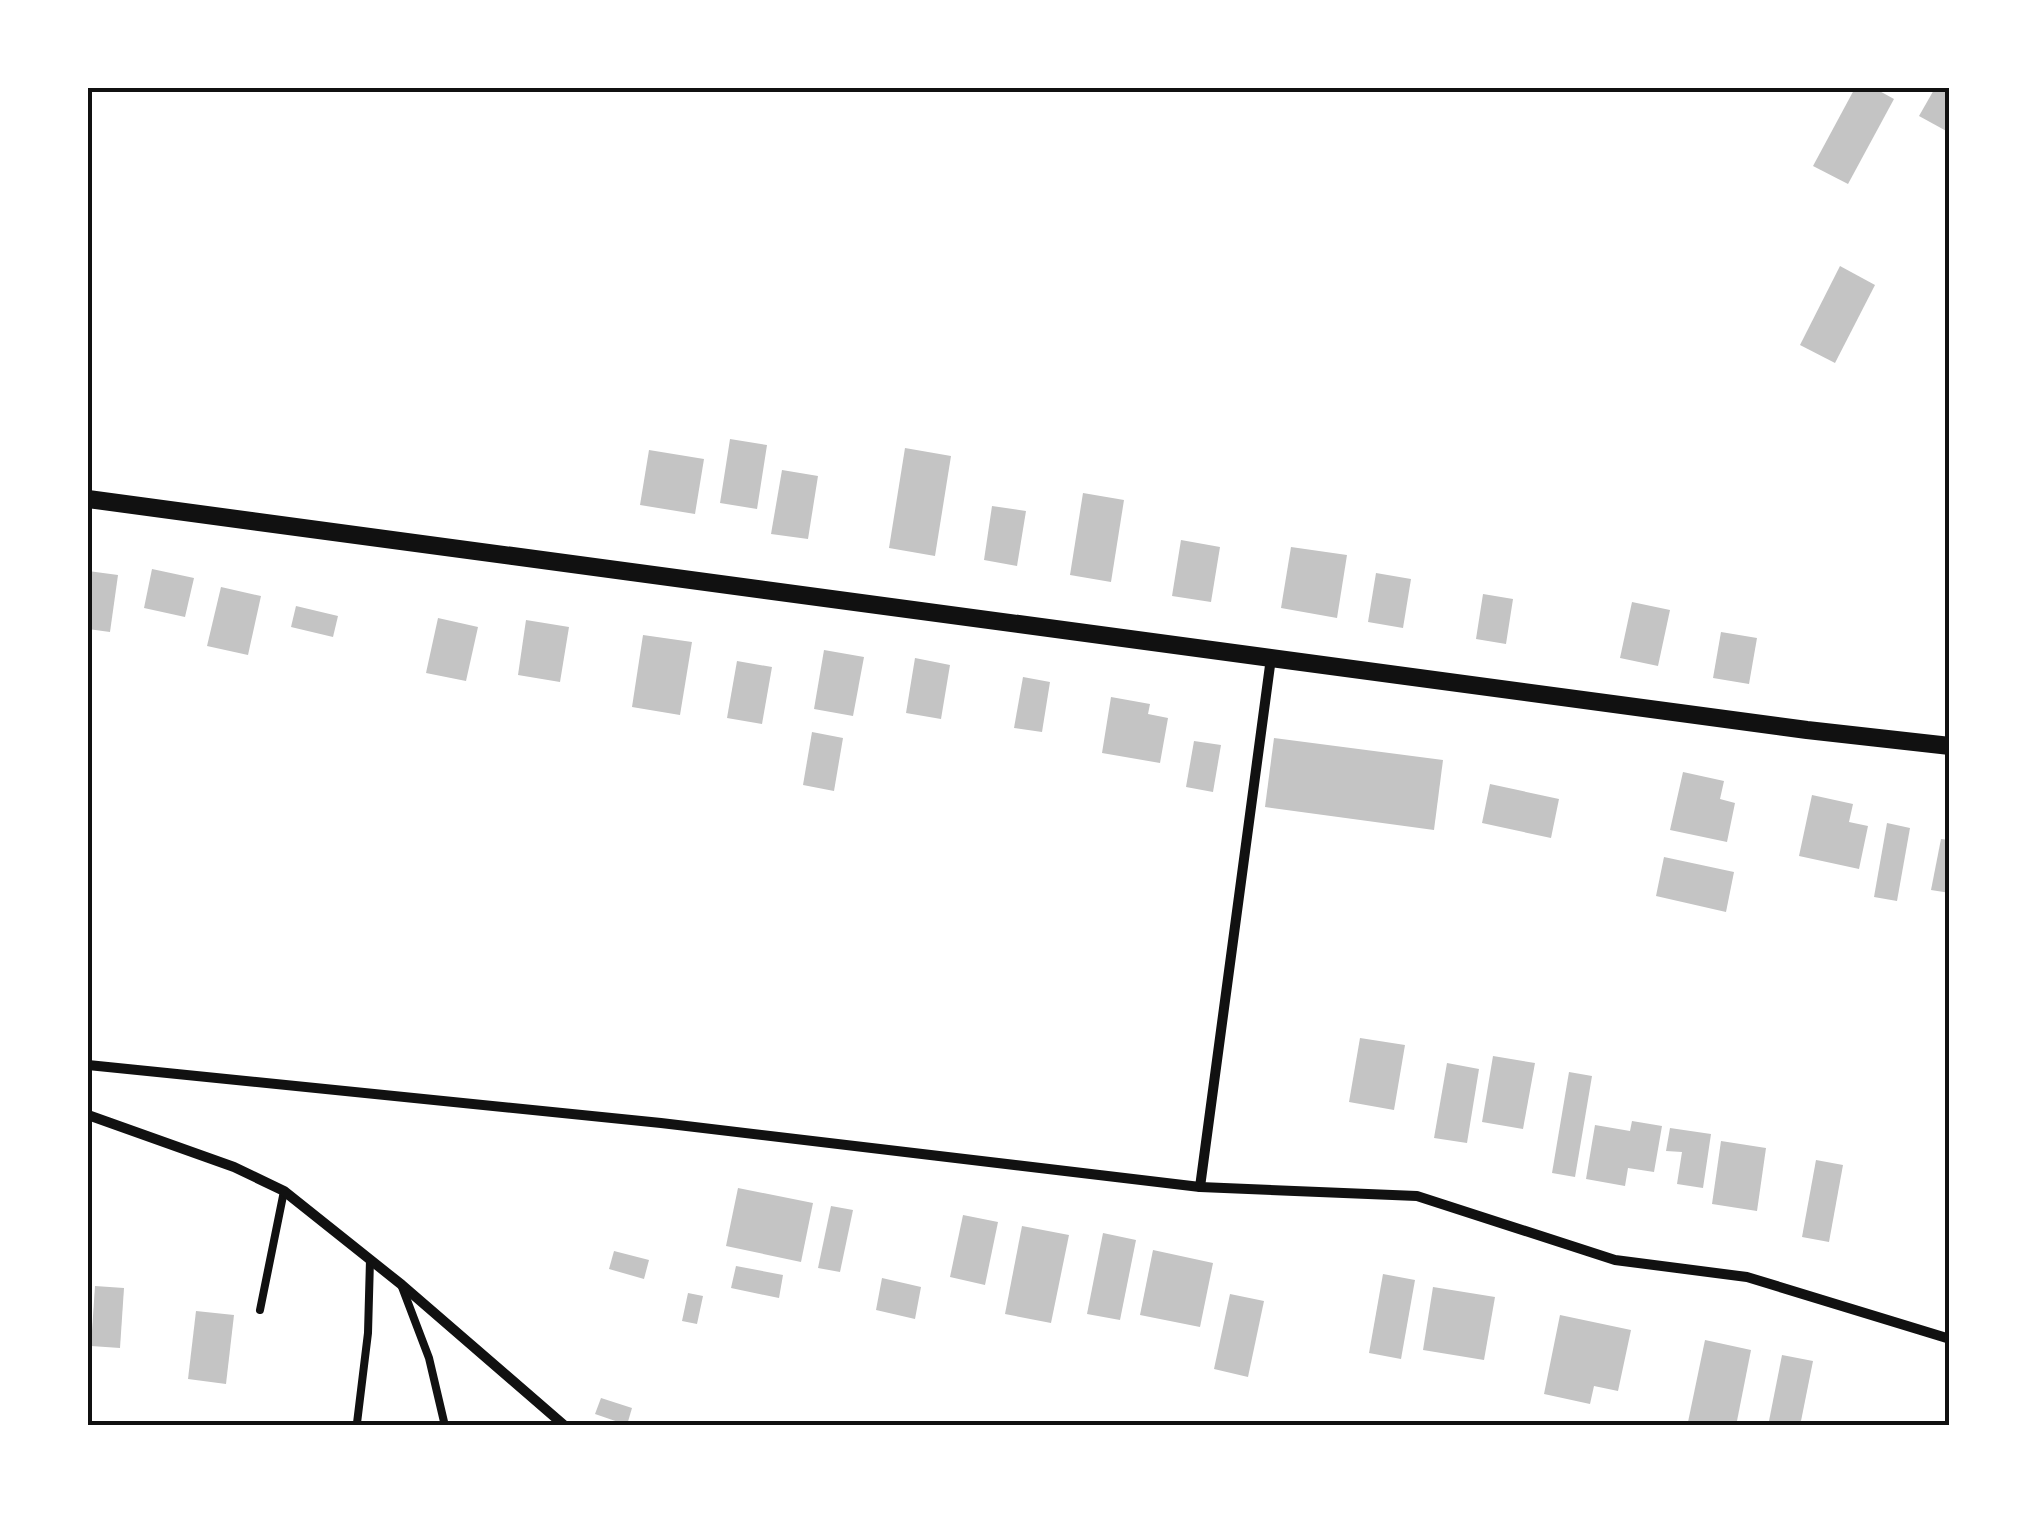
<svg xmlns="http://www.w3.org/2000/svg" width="2037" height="1513" viewBox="0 0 2037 1513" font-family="Rubik,sans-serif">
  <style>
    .building { fill: #c4c4c4 }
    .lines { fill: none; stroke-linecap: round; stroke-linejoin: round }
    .service { stroke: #111; stroke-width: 8 }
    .minor { stroke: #111; stroke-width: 10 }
    .tertiary { stroke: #111; stroke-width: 18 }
    .neatline { fill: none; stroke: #111; stroke-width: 4 }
  </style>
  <rect width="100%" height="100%" fill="#fff"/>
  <g class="building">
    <path d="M1855,88H1874L1894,99L1848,184L1813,166Z"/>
    <path d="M1935,88H1950V133L1919,116Z"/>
    <path d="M1840,266L1875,285L1835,363L1800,345Z"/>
    <path d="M730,439L767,445L757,509L720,503Z"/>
    <path d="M905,448L951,456L935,556L889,548Z"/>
    <path d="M649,450L704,459L695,514L640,505Z"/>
    <path d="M782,470L818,476L808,539L771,534Z"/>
    <path d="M1083,493L1124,500L1111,582L1070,575Z"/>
    <path d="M992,506L1026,511L1017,566L984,560Z"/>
    <path d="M1181,540L1220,547L1211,602L1172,596Z"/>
    <path d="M1291,547L1347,555L1337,618L1281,608Z"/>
    <path d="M152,569L194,578L185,617L144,608Z"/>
    <path d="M88,571L118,575L110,632L88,629Z"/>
    <path d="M1376,573L1411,579L1403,628L1368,622Z"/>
    <path d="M221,587L261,596L248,655L207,646Z"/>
    <path d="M1483,594L1513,599L1506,644L1476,639Z"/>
    <path d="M1632,602L1670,610L1658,666L1620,658Z"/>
    <path d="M296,606L338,616L333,637L291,627Z"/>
    <path d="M438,618L478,627L466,681L426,673Z"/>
    <path d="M526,620L569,627L560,682L518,675Z"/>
    <path d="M1721,632L1757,638L1749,684L1713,678Z"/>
    <path d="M643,635L692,642L680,715L632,707Z"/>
    <path d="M824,650L864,657L853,716L814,709Z"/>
    <path d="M915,658L950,665L941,719L906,713Z"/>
    <path d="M737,661L772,667L762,724L727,718Z"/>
    <path d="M1023,677L1050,682L1042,732L1014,728Z"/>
    <path d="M1111,697L1150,704L1148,714L1168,718L1160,763L1102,753Z"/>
    <path d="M812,732L843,738L834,791L803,785Z"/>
    <path d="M1274,738L1443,760L1434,830L1265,807Z"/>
    <path d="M1194,741L1221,745L1213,792L1186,787Z"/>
    <path d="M1683,772L1724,781L1720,799L1735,803L1727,842L1670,830Z"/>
    <path d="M1490,784L1559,799L1551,838L1482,823Z"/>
    <path d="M1812,795L1853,804L1849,822L1868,826L1859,869L1799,856Z"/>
    <path d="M1887,823L1910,828L1897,901L1874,897Z"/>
    <path d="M1941,839L1950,840V893L1931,890Z"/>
    <path d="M1664,857L1734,872L1726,912L1656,896Z"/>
    <path d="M1360,1038L1405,1045L1394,1110L1349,1102Z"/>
    <path d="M1493,1056L1535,1063L1523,1129L1482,1122Z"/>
    <path d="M1447,1063L1479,1069L1467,1143L1434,1138Z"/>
    <path d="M1569,1072L1592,1076L1575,1177L1552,1173Z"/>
    <path d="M1632,1121L1662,1126L1654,1172L1628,1168L1625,1186L1586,1179L1595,1125L1630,1131Z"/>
    <path d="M1670,1128L1711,1134L1703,1188L1677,1184L1682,1152L1666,1151Z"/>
    <path d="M1721,1141L1766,1148L1757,1211L1712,1204Z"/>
    <path d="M1816,1160L1843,1165L1829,1242L1802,1237Z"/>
    <path d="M738,1188L813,1203L801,1262L726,1246Z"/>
    <path d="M831,1206L853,1210L840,1272L818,1268Z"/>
    <path d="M963,1215L998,1222L985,1285L950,1277Z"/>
    <path d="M1022,1226L1069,1235L1051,1323L1005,1314Z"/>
    <path d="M1103,1233L1136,1240L1120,1320L1087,1314Z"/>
    <path d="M1153,1250L1213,1263L1200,1327L1140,1315Z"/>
    <path d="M614,1251L649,1260L644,1279L609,1269Z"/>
    <path d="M736,1266L783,1275L779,1298L731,1288Z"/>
    <path d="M1383,1274L1415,1280L1401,1359L1369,1353Z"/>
    <path d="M882,1278L921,1287L915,1319L876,1310Z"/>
    <path d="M95,1286L124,1288L120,1348L91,1346Z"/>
    <path d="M1433,1287L1495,1297L1484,1360L1423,1350Z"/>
    <path d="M688,1293L703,1296L697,1324L682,1321Z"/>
    <path d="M1230,1294L1264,1301L1248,1377L1214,1369Z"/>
    <path d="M196,1311L234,1315L226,1384L188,1379Z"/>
    <path d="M1560,1315L1631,1330L1618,1391L1594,1386L1590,1404L1544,1394Z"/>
    <path d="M1705,1340L1751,1350L1736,1426L1688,1422Z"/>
    <path d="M1782,1355L1813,1361L1800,1426H1768Z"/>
    <path d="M601,1398L632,1408L627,1425L595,1414Z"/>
  </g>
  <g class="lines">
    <g class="service">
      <path d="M402,1287L429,1358L445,1426"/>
      <path d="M260,1310L284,1191"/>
      <path d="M357,1423L368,1333L370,1260"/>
    </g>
    <g class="minor">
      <path d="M88,1065L661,1123L1200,1187L1417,1196L1615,1260L1747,1277L1950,1339"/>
      <path d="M88,1115L234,1167L284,1191L402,1285L565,1426"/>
      <path d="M1200,1187L1271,658"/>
    </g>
    <path class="tertiary" d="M88,499L1807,730L1950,746"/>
  </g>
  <rect width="2037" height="1513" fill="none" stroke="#ffffff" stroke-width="180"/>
  <rect x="90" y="90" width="1857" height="1333" class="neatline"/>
</svg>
